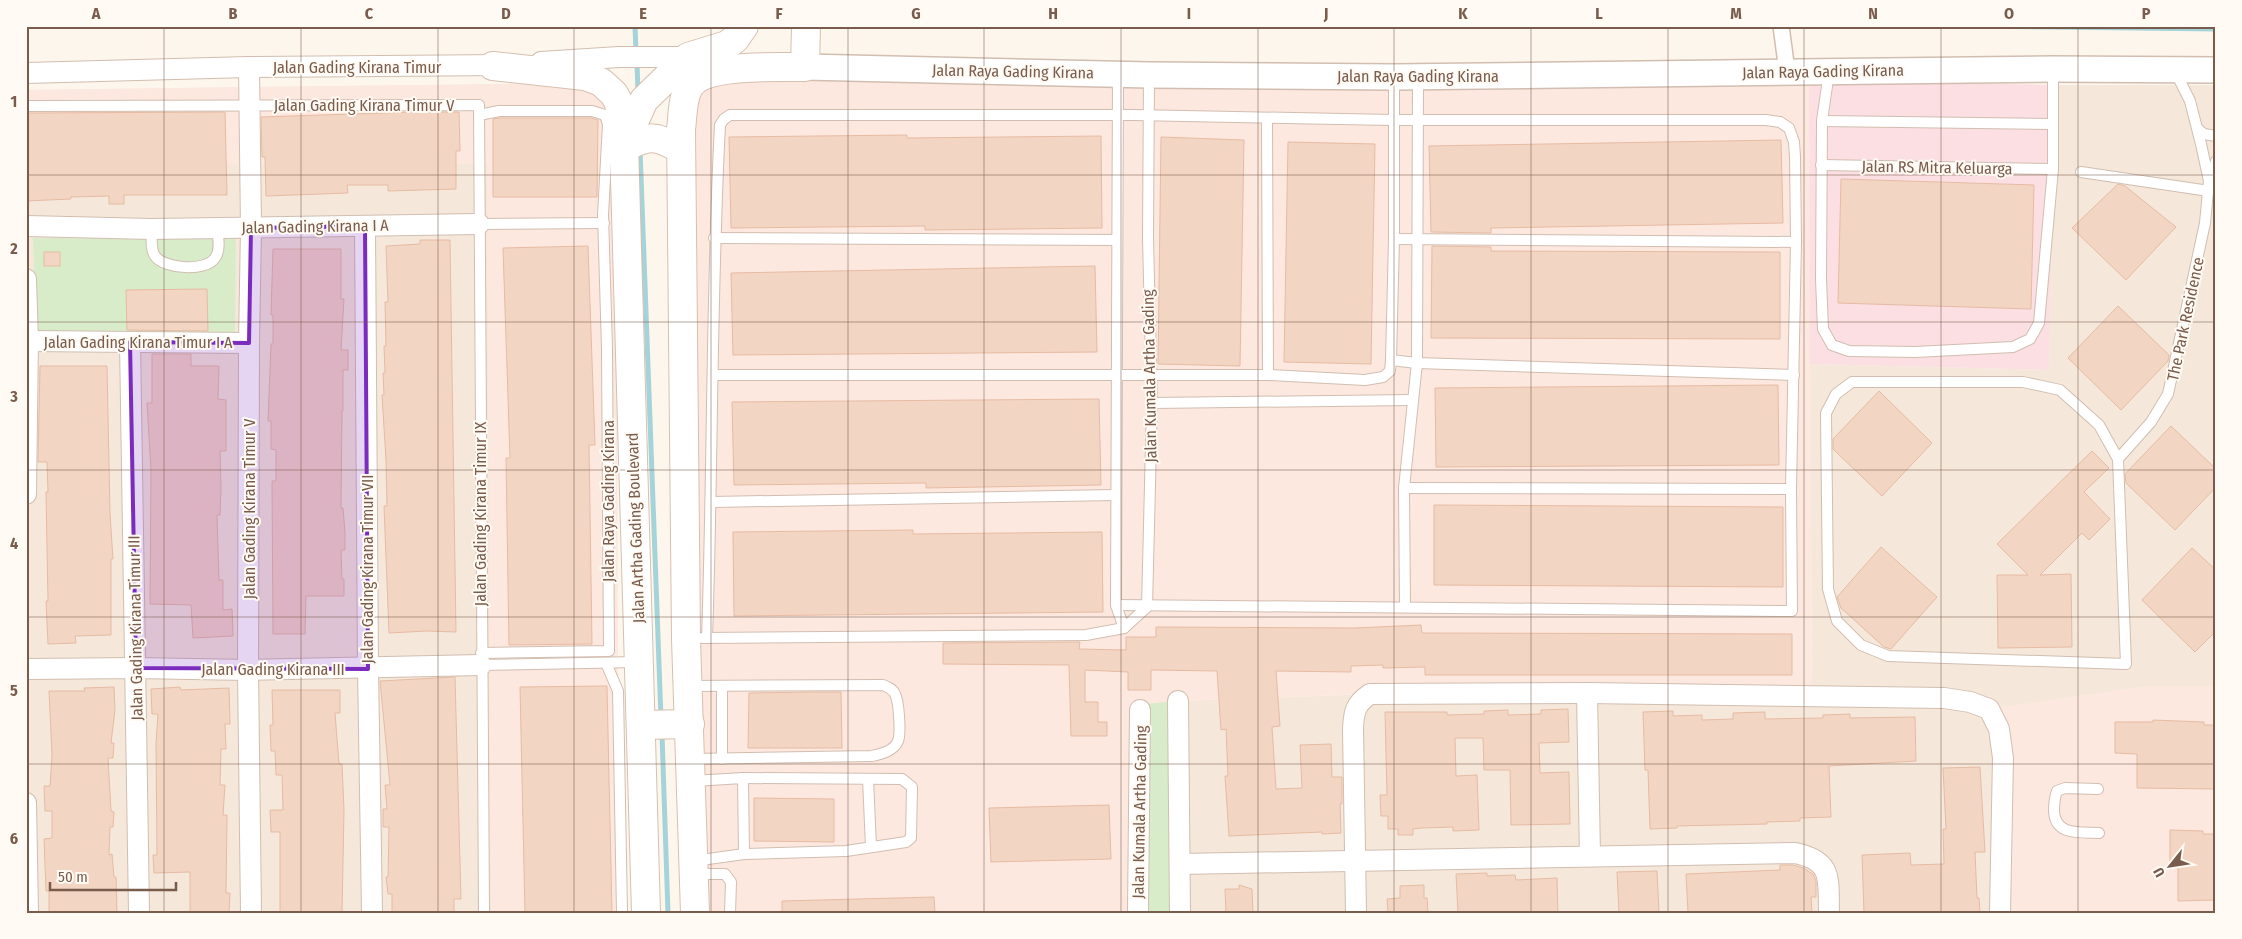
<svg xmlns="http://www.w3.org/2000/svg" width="2242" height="939" viewBox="0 0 2242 939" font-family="'Fira Sans Condensed',sans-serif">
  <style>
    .residential { fill: #f5e8da }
    .commercial { fill: #fde8e0 }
    .medical { fill: #fbdfe3 }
    .green { fill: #d8ecc9 }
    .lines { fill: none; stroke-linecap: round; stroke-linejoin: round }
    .stream { stroke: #a5d3da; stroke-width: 5 }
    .building { fill: #f3d5c3; stroke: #e6bba3 }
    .service-casing { stroke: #d1beb0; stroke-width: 12 }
    .pedestrian-casing { stroke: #d1beb0; stroke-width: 18 }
    .minor-casing { stroke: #d1beb0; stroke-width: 22 }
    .tertiary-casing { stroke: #d1beb0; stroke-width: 28 }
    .secondary-casing { stroke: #d6c0b0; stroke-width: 30 }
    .service { stroke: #fff; stroke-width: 10 }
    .pedestrian { stroke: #fff; stroke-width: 15 }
    .minor { stroke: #fff; stroke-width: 20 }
    .tertiary { stroke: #fff; stroke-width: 25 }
    .secondary { stroke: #fff; stroke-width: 28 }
    .marked { fill: #7b2cbf; fill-opacity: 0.2; stroke: #7b2cbf; stroke-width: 4; stroke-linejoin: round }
    .grid { fill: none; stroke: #7a5c4d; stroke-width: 1; stroke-opacity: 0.55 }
    .labels { text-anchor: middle; stroke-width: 4; stroke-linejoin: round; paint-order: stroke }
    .street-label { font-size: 16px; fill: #7a5c4d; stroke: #fffaf3 }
    .neatline { fill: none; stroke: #7a5c4d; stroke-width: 2 }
    .grid-label { font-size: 16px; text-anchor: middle; font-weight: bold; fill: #7a5c4d }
  </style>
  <rect width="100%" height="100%" fill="#fdf6ec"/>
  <g class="residential">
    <path d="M580,83L618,671L626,913H26V90Z"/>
    <path d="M2055,85H2216V686H2149L1999,729L2000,913H1178V701L1370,694L1812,696L1810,364L2049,370Z"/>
  </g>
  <g class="commercial">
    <path d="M730,77L1809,80L1812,696L1370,694L1178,701L1136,913H695L694,119L695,98L708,87Z"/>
    <path d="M580,83L616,109L618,671L626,913H491L487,164L26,165V90Z"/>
    <path d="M2149,686H2216V913H2000L2003,755L1989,709Z"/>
  </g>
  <path class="medical" d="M1809,80L2055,85L2049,370L1810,364Z"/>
  <g class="green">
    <path d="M33,238L236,239L235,334L36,333Z"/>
    <path d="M1178,701L1180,913H1136L1134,705Z"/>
  </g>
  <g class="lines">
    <g class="stream">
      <path d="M635,26L636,53"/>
      <path d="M1961,26L2216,29"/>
      <path d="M637,62L638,93"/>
      <path d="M640,149L661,718"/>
      <path d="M662,734L668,913"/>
    </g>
  </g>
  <g class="building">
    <path d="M225,112L227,195H124V204H109V196L71,197V199L26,201V113Z"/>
    <path d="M413,112H459L460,151H456V189L388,191V185H347L348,193L266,196L265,157H262L261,117Z"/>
    <path d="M500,118H591L598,120L597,197H493V119Z"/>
    <path d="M907,135V138L1101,136L1102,228L925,230V226L731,228L729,137Z"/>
    <path d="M1161,137L1244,140L1240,366L1158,364Z"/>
    <path d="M1781,140L1783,223L1491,228V233L1431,232L1429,146Z"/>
    <path d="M1288,142L1375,144L1371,364L1284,362Z"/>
    <path d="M1841,179L2034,185L2031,309L1838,303Z"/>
    <path d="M2118,184L2125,186L2176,227L2126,280L2072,228Z"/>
    <path d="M420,240H450L456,632L427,631L389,633L384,506H387L386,460L382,395H384L383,373H385L384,346H386L385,302H388L386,246L420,244Z"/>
    <path d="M588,246L595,445H589L592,644L509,645L506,458H510L503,248Z"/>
    <path d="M1432,246L1491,247V251L1780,252V339L1431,338Z"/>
    <path d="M273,249H341V299H344L341,350H348V370H343V411H342L341,508H343L345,533V550H341L342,579H344V596H306L305,634H273L272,481H276V450L271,449V421H268L271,344H273V315H271Z"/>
    <rect x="44" y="252" width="16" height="14"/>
    <path d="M1095,266L1097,352L733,355L731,273Z"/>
    <path d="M207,289L208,331L127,330L126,290Z"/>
    <path d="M2118,306L2169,355L2168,361L2121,410L2068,358Z"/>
    <path d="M152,354H191V366H219L218,399L226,400V451H220L221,489L220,515H217L219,580H223V610L232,609L233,636L193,638L191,605L150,604L151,470L147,403H152Z"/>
    <path d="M40,366H107L110,514L113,559H111V635L75,636L76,643L48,644L46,601H48L46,492H48L47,462H38Z"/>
    <path d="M1778,385L1779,465L1436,467L1435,388Z"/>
    <path d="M1879,391L1932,443L1882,496L1833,449V439Z"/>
    <path d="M1099,399L1101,485L926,488V483L734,485L732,402Z"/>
    <path d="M2171,426L2216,469V487L2175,530L2126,483L2125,474Z"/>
    <path d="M2092,451L2109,468L2084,492L2110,519L2089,540L2082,533L2040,575L2071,574L2072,647L1998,648L1997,575H2028L1997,544Z"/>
    <path d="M1434,505L1783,507V587L1434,585Z"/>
    <path d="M913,530V534L1102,532L1103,612L734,616L733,532Z"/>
    <path d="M1881,547L1937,597L1891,649L1884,647L1841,608L1837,597Z"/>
    <path d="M2192,548L2216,570V631L2195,652L2142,600Z"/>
    <path d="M1421,625L1422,633L1792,634V675H1425V667L1383,668V665L1351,666V672L1276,671L1280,726L1272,727L1276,789L1302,788L1300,745L1331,744L1332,777H1342V804H1340L1341,833L1322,834V832L1229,836L1225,776H1228L1226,729L1221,730L1217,671L1151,670V690H1128V672L1085,670V702H1098V722H1107V736H1071L1069,665L943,664V643L1080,642L1079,649L1126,650V637H1156V627L1355,628Z"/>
    <path d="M455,677L461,899H454V913H392V894H388L386,877H388L389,827H383V809H387L385,785H390L380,681Z"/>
    <path d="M607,686L612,913H525L520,687Z"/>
    <path d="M114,687L115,710L111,743H114L113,758H108L111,811L114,812L113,827H110L109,855L112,854L114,877H116L117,913H49V891H46L44,839L52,838V811H45L44,786H50L52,755L49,691H85L84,688Z"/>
    <path d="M180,687L181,690L229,688L230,724H225L226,749H221L220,785H225L223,815H227L226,893H230L229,913H190V872L154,873L153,855H157L156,743L158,714H152L151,689Z"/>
    <path d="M272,690H340V713H335L339,764H342L344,810L342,913H280V832H271L270,810H283L282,775H276L275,751H271L270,725H273Z"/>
    <path d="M812,692H841L842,748H748L749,693Z"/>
    <path d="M1568,709L1569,742L1539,743L1540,773L1569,772L1570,824L1511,825L1510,770H1484L1483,738H1455L1456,776L1477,775L1479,830L1453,831V827L1421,828L1413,829V835H1398V829H1388V816H1381L1380,795H1387L1385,712H1447V715L1484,714V711L1508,710V715L1541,714V710Z"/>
    <path d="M1673,711V716L1702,715V720L1733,719V713L1765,712V719L1823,718V715L1850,714V718L1915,717L1916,761L1829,766L1831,817L1800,818V821L1767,822V824L1677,826V828L1650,829L1648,770H1645L1643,712Z"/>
    <path d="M2153,720L2204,722V725H2216V789L2137,788V754L2115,753V722H2153Z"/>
    <path d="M1980,767L1985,852H1975L1977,898H1979L1980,913H1864L1862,855L1910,853L1911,865L1944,864L1943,829H1946L1943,768Z"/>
    <path d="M754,798L834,799V842L754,841Z"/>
    <path d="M1109,805L1111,859L991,862L989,808Z"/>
    <path d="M2170,830L2203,831V834H2216V900L2178,901V868H2170Z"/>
    <path d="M1780,865H1793L1803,868L1813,874L1816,881V897H1811L1812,913H1688L1686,874L1780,870Z"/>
    <path d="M1657,871L1659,913H1619L1617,872Z"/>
    <path d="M1487,873V876L1515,875L1516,880L1557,878L1558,913H1458L1456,874Z"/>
    <path d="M1239,885L1252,889L1253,913H1226L1225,889H1239Z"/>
    <path d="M1424,885V898H1427L1428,913H1388L1387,899L1400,898V886Z"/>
    <path d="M934,897L935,913H782V901Z"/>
  </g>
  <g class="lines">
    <g class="service-casing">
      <g id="service">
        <path d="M1829,72L1822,121L1821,279L1823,329L1832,345L1849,351L1915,352L2013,347L2030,339L2039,323L2053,169V69"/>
        <path d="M1118,73L1116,605L1124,628"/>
        <path d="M26,106L479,105L484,913"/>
        <path d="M479,115L499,111H592L605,115L608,124L603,215L607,349L609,651L481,653"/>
        <path d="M1267,118L1268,375"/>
        <path d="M1822,121L2053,124"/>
        <path d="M2198,129L2204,134L2216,136"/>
        <path d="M1821,165L2053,169"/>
        <path d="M2081,172L2209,191"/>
        <path d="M2209,181L2216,161"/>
        <path d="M479,224L604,223"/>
        <path d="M152,229C152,237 150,249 155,256C164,269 206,272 215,258C221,250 218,237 217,227"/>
        <path d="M714,238L1117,240"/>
        <path d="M1394,239L1796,242"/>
        <path d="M1391,360L1417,363L1794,375"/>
        <path d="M714,375H1268L1365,380L1383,377L1390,371L1391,360L1394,239V77"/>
        <path d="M1852,382H2023L2060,390L2099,425L2118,459L2126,664L1888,656L1861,645L1837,621L1828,589L1826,413L1836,394Z"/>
        <path d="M1152,403L1413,400"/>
        <path d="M2118,459L2151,422L2168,394L2205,223L2209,181L2201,144L2190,101L2175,71"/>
        <path d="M1404,488L1791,489"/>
        <path d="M712,502L1116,495"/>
        <path d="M1405,607L1404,488L1417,363L1418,78"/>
        <path d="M702,638L1086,635L1124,628L1147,607L1152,403L1148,238L1149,75"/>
        <path d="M707,638C713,467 711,296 720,125L724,119L730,115H1134L1393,120H1766L1780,122L1789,128L1794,142L1795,157L1796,242L1791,489L1792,611L1116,605"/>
        <path d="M606,663L618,691L622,913"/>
        <path d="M481,665L638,662"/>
        <path d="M689,686L883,685C888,687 893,689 895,694C899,701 901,734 898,741C894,751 881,754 872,756L692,759"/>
        <path d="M722,686V759"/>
        <path d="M743,778L902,779L912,787L911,838L906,842L846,851L744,854"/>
        <path d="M868,779L871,847"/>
        <path d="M693,781L743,778L744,854L694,861"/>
        <path d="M2098,789L2065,788L2057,791C2054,799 2054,804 2054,811C2055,836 2080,832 2099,833"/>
        <path d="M695,874H725L731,882L730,913"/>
      </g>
    </g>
    <g class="pedestrian-casing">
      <path id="pedestrian" d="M1781,26L1787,71"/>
    </g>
    <g class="minor-casing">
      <g id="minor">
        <path d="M541,62L619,57H688"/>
        <path d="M249,67L251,228L249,343L248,670L251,913"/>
        <path d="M26,73L249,67L507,65"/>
        <path d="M26,226L152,229L479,224"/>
        <path d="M365,226L368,669L372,913"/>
        <path d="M26,279L28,341L26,494"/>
        <path d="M28,341L249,343"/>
        <path d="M130,342L139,913"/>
        <path d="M26,669L136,668L248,670L481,665"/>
        <path d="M1587,693L1590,856"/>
        <path d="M1178,701L1180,913"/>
        <path d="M26,803L28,913"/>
        <path d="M1180,864L1795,853C1834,861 1828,880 1829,913"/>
        <path d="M1138,913L1140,710"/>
        <path d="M1356,913L1353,728C1354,712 1355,704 1370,694L1587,693L1944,698L1970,702L1989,709L1999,729L2003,758L2000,913"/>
      </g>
    </g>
    <g class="tertiary-casing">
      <path id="tertiary" d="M805,67L1149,75L1394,77L2053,69L2216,70"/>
    </g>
    <g class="secondary-casing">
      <g id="secondary">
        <path d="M493,66L585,76L601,82L614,94L619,103L624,144L646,913"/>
        <path d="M624,144L644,100L688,57L727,45L735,39L744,26"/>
        <path d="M624,148C648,135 656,135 680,149"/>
        <path d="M641,725L690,724"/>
        <path d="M695,913L686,639L681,129C683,115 682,99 689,87C703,62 779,68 805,67L806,26"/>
      </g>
    </g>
    <use href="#service" class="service"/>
    <use href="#pedestrian" class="pedestrian"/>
    <use href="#minor" class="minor"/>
    <use href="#tertiary" class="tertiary"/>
    <use href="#secondary" class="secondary"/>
  </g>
  <path class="marked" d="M365,226L368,669L136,668L130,342L249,343L251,228Z"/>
  <path class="grid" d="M164,26V913M301,26V913M438,26V913M574,26V913M711,26V913M848,26V913M984,26V913M1121,26V913M1258,26V913M1394,26V913M1531,26V913M1668,26V913M1804,26V913M1941,26V913M2078,26V913M26,175H2216M26,322H2216M26,470H2216M26,617H2216M26,764H2216"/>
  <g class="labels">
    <g class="street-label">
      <text x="357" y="73">Jalan Gading Kirana Timur</text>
      <text transform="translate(1013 71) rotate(1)" y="6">Jalan Raya Gading Kirana</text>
      <text transform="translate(1823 71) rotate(-1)" y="6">Jalan Raya Gading Kirana</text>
      <text x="1418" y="82">Jalan Raya Gading Kirana</text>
      <text x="364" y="111">Jalan Gading Kirana Timur V</text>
      <text transform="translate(1937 167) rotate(1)" y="6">Jalan RS Mitra Keluarga</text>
      <text transform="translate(315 226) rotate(-1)" y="6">Jalan Gading Kirana I A</text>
      <text transform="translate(2185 319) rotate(-78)" y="6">The Park Residence</text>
      <text x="138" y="348">Jalan Gading Kirana Timur I A</text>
      <text transform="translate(1149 376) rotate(-91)" y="6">Jalan Kumala Artha Gading</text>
      <text transform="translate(608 501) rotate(-90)" y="6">Jalan Raya Gading Kirana</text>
      <text transform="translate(249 509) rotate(-90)" y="6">Jalan Gading Kirana Timur V</text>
      <text transform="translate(480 514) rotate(-90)" y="6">Jalan Gading Kirana Timur IX</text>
      <text transform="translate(635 528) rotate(-92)" y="6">Jalan Artha Gading Boulevard</text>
      <text transform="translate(367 569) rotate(-90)" y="6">Jalan Gading Kirana Timur VII</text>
      <text transform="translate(135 628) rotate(-91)" y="6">Jalan Gading Kirana Timur III</text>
      <text x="273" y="675">Jalan Gading Kirana III</text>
      <text transform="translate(1139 812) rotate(-89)" y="6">Jalan Kumala Artha Gading</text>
    </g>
  </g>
  <rect width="2242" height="939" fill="none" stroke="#fffaf3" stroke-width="55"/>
  <g transform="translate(2170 866) rotate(240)" stroke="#fffaf3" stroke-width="4" paint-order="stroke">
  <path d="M0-4L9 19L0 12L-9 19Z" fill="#7a5c4d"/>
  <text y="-8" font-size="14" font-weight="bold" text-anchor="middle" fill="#7a5c4d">U</text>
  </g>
  <path d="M50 882v8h126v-8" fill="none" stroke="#7a5c4d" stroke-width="2.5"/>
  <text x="58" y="882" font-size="15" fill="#7a5c4d" stroke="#fffaf3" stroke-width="4" paint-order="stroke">50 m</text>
  <rect x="28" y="28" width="2186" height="884" class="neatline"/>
  <g class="grid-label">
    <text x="96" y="19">A</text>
    <text x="233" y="19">B</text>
    <text x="369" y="19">C</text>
    <text x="506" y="19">D</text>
    <text x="643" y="19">E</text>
    <text x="779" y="19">F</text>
    <text x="916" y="19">G</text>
    <text x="1053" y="19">H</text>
    <text x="1189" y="19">I</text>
    <text x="1326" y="19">J</text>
    <text x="1463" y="19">K</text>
    <text x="1599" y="19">L</text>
    <text x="1736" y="19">M</text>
    <text x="1873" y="19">N</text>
    <text x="2009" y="19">O</text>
    <text x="2146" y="19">P</text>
    <text x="14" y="107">1</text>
    <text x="14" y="254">2</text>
    <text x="14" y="402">3</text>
    <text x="14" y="549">4</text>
    <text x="14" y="696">5</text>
    <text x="14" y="844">6</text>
  </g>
</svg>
